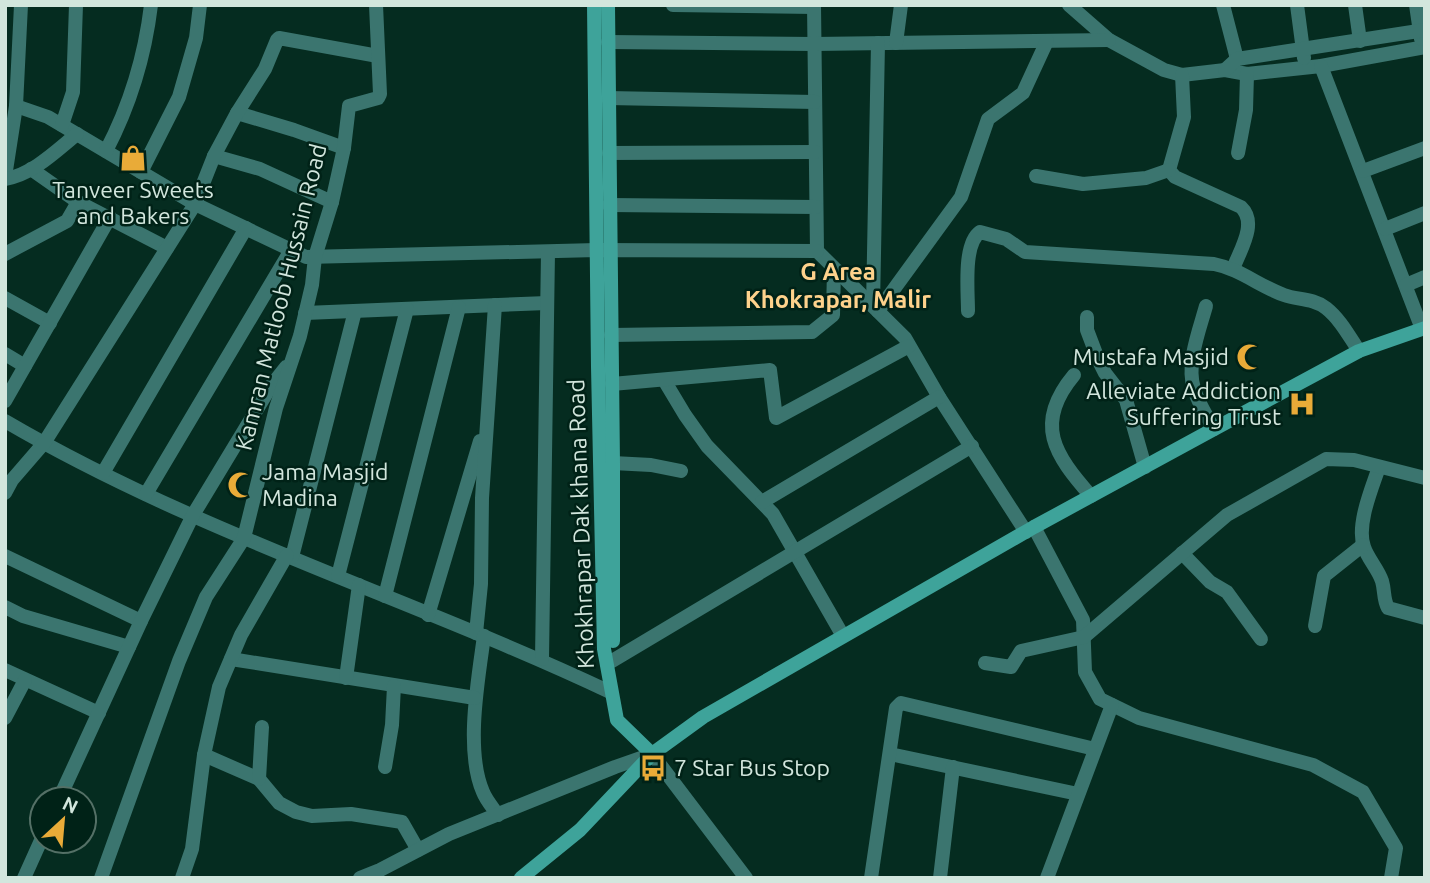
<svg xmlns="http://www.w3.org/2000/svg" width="1430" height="883" viewBox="0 0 1430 883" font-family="Ubuntu,sans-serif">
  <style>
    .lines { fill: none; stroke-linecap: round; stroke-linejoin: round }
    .street { stroke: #3b756f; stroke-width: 14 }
    .secondary { stroke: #3ea39a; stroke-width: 14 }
    .labels { text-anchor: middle; stroke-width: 5; stroke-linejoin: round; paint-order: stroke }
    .poi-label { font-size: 23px; fill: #d2e6dd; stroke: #002217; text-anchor: end }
    .street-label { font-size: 23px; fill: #d2e6dd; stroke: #002217 }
    .neighbourhood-label { font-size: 24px; font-weight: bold; fill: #fed28c; stroke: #002217 }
  </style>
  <rect width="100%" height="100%" fill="#052c20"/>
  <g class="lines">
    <g class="street">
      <path d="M673,5L814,7"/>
      <path d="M814,5L817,251L905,338L939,397L1026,532"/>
      <path d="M1069,5L1109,40L1164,70L1182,75L1225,70L1247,74L1321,66L1425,47"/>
      <path d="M1223,5L1237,59"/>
      <path d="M1297,5L1304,58"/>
      <path d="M1355,5L1360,41"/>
      <path d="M1416,5L1421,39"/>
      <path d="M608,42L814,44L1109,40"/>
      <path d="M896,43L901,5"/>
      <path d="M1321,66L1422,329"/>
      <path d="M1225,70L1237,59L1425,30"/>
      <path d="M1182,75L1184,117L1169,170L1175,177L1241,207C1258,223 1240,250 1233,269"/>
      <path d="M608,98L815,102"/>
      <path d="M16,106L48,117L195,204L306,257L597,250L817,251"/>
      <path d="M237,113L294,130L344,148"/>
      <path d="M62,125L73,92L76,5"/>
      <path d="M106,151C129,107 145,55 151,5"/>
      <path d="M609,153L815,152"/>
      <path d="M1238,153L1246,110L1247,74"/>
      <path d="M214,156L260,169L332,202"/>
      <path d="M31,169L78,202L167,248"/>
      <path d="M1363,171L1425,148"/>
      <path d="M141,172L179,97L196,38L200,5"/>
      <path d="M1036,176L1083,184L1146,178L1169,170"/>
      <path d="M5,177L16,106L21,5"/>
      <path d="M5,179C32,175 56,151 77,134"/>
      <path d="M609,205L816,207"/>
      <path d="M1385,229L1425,213"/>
      <path d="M5,254L67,221L78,202"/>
      <path d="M1406,285L1425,277"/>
      <path d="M5,298L50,323"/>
      <path d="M873,306L878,43"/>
      <path d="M1206,306C1199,331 1186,364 1194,389C1198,403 1207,416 1214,429"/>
      <path d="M878,311L961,197L988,119L1023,93L1047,41"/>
      <path d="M968,311C968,291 963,244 980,232L1006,239L1025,252L1214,264C1240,269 1259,286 1284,295C1297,300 1313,298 1326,308C1340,319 1349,336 1359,351"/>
      <path d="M305,313L547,303"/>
      <path d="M1087,317V330L1098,359L1105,373L1126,400L1145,467"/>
      <path d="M611,335L812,332L833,315L834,269"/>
      <path d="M5,354L25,366"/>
      <path d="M1074,375C1033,424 1055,455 1091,496"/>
      <path d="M664,380L685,415L707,446L773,514L843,636"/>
      <path d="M612,384L770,370L776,418L909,346"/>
      <path d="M5,401L110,217"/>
      <path d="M5,421C196,533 411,598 610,692"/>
      <path d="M613,463L651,465L681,471"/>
      <path d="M1379,467C1372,488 1356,525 1364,547C1368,559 1378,569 1382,581C1385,591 1383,599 1388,608L1425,618"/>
      <path d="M103,473L246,228"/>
      <path d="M5,493L12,480L44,443L195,204L214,156L237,113L265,69L277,40L279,38L378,56"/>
      <path d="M146,494L291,250"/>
      <path d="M762,502L939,397"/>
      <path d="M1034,527L1083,620L1085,672L1100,699L1139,718L1313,765L1363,792L1396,848L1391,878"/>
      <path d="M1182,553L1210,582L1227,592L1261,639"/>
      <path d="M5,556L141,621"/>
      <path d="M292,557L355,311"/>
      <path d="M338,576L407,309"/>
      <path d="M385,596L459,307"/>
      <path d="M5,607L23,616L129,647"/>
      <path d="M428,615L480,441"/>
      <path d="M1315,626L1324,576L1363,545"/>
      <path d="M476,633L481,584L482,498L495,305"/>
      <path d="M484,636C478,680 465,751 483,792C486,800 493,808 498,815"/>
      <path d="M231,659L475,698"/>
      <path d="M542,659L548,252"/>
      <path d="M612,661L972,446"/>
      <path d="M985,663L1011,667L1021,651L1084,637L1227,515L1326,459L1354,460L1425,478"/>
      <path d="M5,670L99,713"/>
      <path d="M346,678L359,585"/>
      <path d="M5,718L25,680"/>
      <path d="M890,754L1078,794"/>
      <path d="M204,755L259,779L279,803L296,812L312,816L351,814L402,822L418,850"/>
      <path d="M385,767L392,725L394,686"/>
      <path d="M259,779L262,727"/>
      <path d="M59,799L141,621L193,515L271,386L286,367"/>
      <path d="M24,878L42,838"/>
      <path d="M101,878L179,661L206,597L244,538L276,408L300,336L312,285L315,257L332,202L344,148L349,106L378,98L380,94L376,5"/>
      <path d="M182,878L192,849L204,755L219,687L241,635L287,555"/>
      <path d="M360,878L380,870L449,834L615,767L652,754L746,878"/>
      <path d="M871,878L896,708L901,703L1095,749"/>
      <path d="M940,878L953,767"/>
      <path d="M1047,878L1112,705"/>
    </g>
    <g class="secondary">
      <path d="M594,5L598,367L604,649L617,720L652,754"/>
      <path d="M608,5L613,463V641"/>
      <path d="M521,878L580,830L652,754L703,717L1034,527L1214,429L1359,351L1425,328"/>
    </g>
  </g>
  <defs>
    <g id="shop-bare" transform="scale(2.1)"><path d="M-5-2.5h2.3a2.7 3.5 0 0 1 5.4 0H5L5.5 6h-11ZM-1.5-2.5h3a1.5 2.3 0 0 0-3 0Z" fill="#e9ab38" stroke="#002217" stroke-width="2.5" paint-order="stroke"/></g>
    <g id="mosque-bare" transform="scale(2.1)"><path d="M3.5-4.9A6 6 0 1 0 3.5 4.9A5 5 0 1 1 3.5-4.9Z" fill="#e9ab38" stroke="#002217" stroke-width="2.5" paint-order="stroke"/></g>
    <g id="hospital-bare" transform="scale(2.1)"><path d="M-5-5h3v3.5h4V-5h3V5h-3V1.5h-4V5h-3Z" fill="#e9ab38" stroke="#002217" stroke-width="2.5" paint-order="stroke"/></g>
    <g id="bus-bare" transform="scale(2.1)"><path d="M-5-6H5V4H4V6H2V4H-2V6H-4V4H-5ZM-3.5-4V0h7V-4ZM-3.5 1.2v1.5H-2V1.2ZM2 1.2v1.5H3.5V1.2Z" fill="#e9ab38" stroke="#002217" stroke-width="2.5" paint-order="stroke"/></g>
  </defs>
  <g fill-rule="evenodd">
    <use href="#shop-bare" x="133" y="158"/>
    <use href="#mosque-bare" x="1250" y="357"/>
    <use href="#hospital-bare" x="1302" y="404"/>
    <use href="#mosque-bare" x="241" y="485"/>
    <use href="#bus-bare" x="653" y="768"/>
  </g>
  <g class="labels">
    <g class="poi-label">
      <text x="133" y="198" text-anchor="middle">Tanveer Sweets<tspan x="133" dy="26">and Bakers</tspan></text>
      <text x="1229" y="365">Mustafa Masjid</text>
      <text x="1281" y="399">Alleviate Addiction<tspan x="1281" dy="26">Suffering Trust</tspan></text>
      <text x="262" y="480" text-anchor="start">Jama Masjid<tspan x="262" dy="26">Madina</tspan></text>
      <text x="674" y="776" text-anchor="start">7 Star Bus Stop</text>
    </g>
    <g class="street-label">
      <text transform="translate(281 297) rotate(-76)" y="8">Kamran Matloob Hussain Road</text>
      <text transform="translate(581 524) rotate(-92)" y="8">Khokhrapar Dak khana Road</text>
    </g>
    <g class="neighbourhood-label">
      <text x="838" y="280">G Area<tspan x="838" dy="28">Khokrapar, Malir</tspan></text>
    </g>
  </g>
  <rect width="1430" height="883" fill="none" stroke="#d2e6dd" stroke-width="14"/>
  <g transform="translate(63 820) rotate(26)"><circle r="33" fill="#002217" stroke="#547066" stroke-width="2"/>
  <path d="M0-5L12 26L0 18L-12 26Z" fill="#e9ab38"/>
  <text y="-10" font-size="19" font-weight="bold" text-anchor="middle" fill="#d2e6dd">N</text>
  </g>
</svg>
